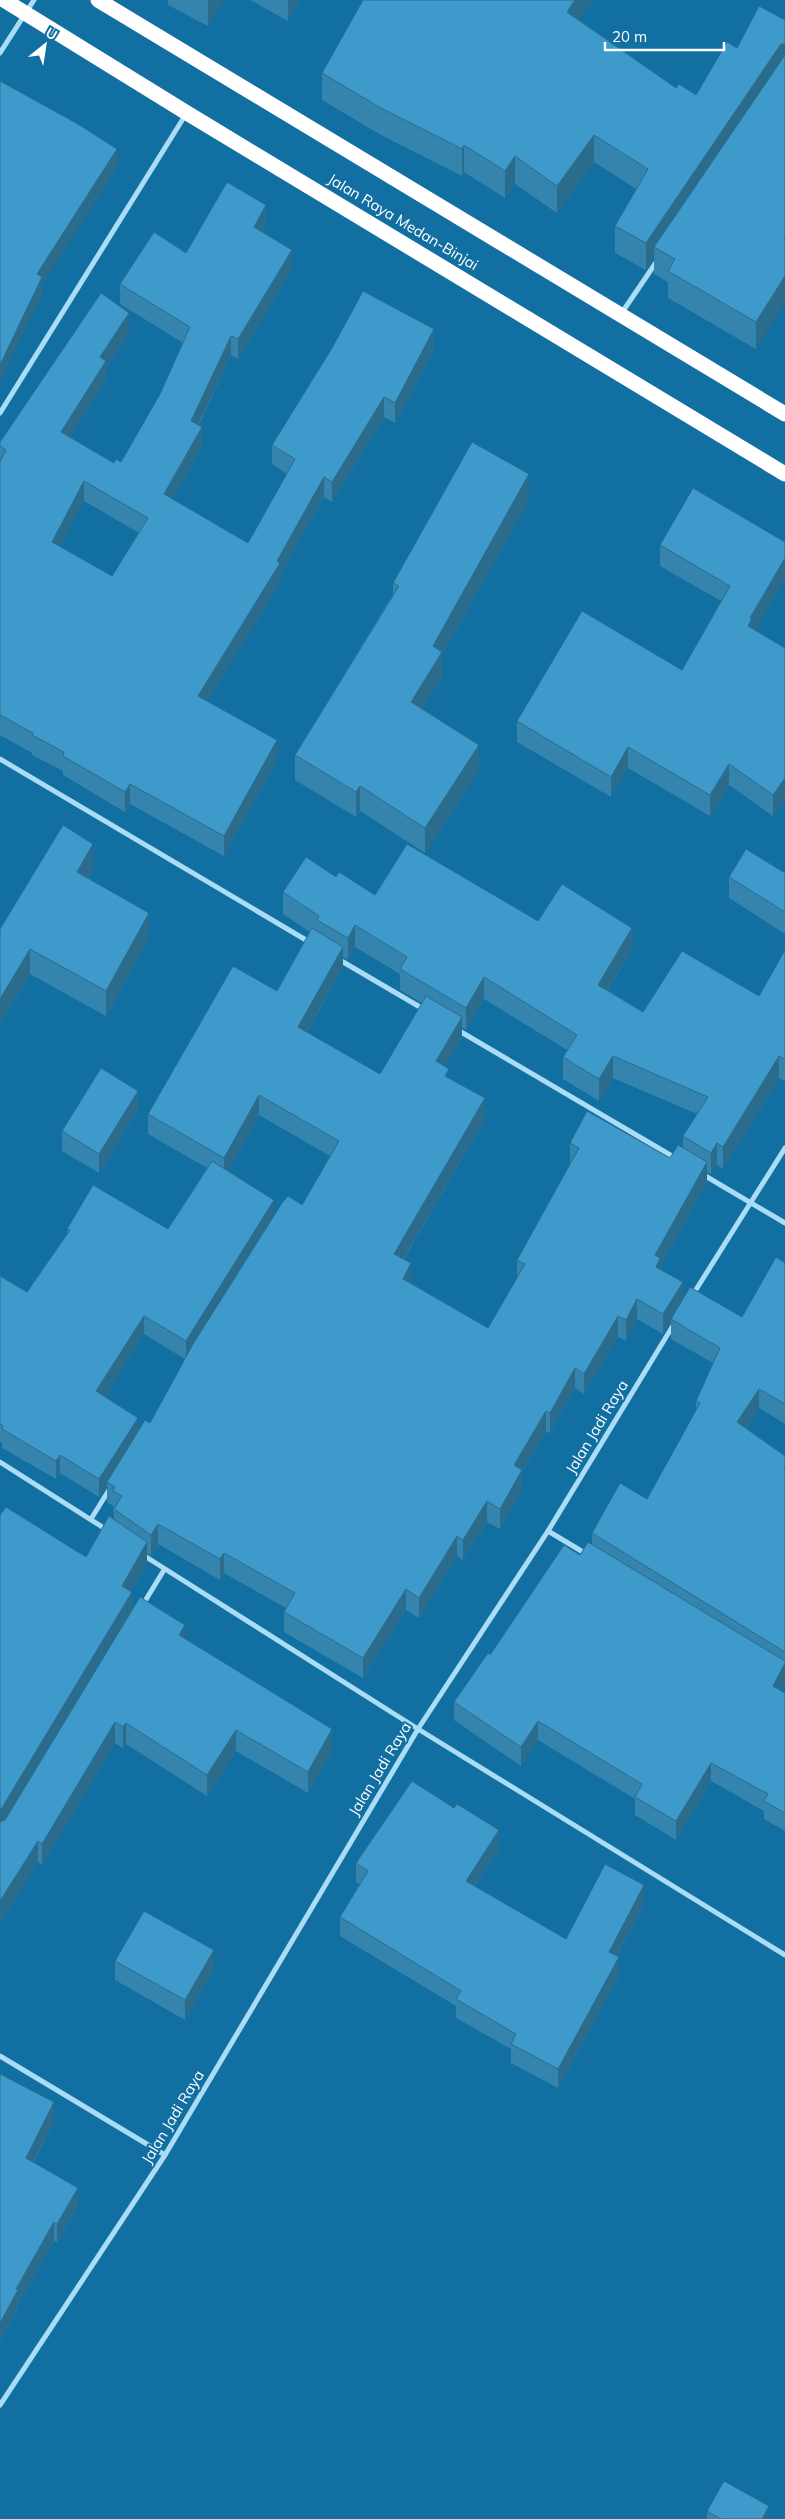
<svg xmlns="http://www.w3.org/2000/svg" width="785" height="2519" viewBox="0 0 785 2519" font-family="Mulish,sans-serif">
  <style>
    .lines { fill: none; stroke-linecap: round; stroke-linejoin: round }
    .street { stroke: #abdcf5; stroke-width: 5 }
    .highway { stroke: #fff; stroke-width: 15 }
    .wall { fill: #3584ae; fill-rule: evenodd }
    .shaded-wall { fill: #2b6c8d }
    .building { fill: #3e9aca; stroke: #2b6c8d; fill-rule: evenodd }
    .labels { text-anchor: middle; stroke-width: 4; stroke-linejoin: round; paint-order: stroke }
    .street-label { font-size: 15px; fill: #fff; stroke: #116fa2 }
  </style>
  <rect width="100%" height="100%" fill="#116fa2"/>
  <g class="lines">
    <g class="street">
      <path d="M0,53L34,0"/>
      <path d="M621,314L657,261"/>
      <path d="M0,413L186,114"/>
      <path d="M0,759L311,943"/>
      <path d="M338,959L425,1010"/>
      <path d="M456,1029L677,1159"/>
      <path d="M702,1174L785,1223"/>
      <path d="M692,1296L785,1148"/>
      <path d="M0,1462L107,1530"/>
      <path d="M91,1519L109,1490"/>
      <path d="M548,1531L588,1555"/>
      <path d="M143,1555L418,1729L785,1955"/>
      <path d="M142,1606L164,1570"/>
      <path d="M0,2056L165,2155"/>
      <path d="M0,2405L165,2155L418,1729L548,1531L674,1324"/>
    </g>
    <g class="highway">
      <path d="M4,0L187,113L785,474"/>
      <path d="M98,0L785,414"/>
    </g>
  </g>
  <g class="wall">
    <path d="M168,0H223L208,26L168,5Z"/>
    <path d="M250,0H299L288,21Z"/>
    <path d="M593,0L579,20L676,88L696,95L737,48L759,6L756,349L668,298V282L654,274V258L646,270L615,253V226L636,189L594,162L557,213L515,184L505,198L464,172L462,176L381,135L322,100V73Z"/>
    <path d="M266,225L262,232L292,270L238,359L231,355L199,425L202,447L172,499L248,543L287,474L272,464V445L434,349L395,423L384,417L332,502L324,497L280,575V583L207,701L277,760L224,856L130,804L125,812L63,775V771L32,755V753L0,735V442L129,333L106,368V380L70,437L114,463L121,462L160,394L183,343L120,304V284L186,253ZM84,501L139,533L112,576L60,546Z"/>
    <path d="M529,500L442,655V677L422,709L479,770L425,853L360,811L356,817L295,780V755L393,594V583Z"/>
    <path d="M785,542V579L755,630L785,648V799L773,816L729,785L710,816L628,768L611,797L517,742V721L682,670L721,601L660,566V545Z"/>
    <path d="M93,869L88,878L149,938L106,1016L30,974L0,1024V929Z"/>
    <path d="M785,873V934L729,898V877Z"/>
    <path d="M336,877L375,895L538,921L632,949L608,990L643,1012L759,996L785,950V1081L779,1078L723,1169L717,1165L711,1174L707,1172V1182L660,1267V1269L683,1299L742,1317L785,1263V1424L759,1408L746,1428L785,1456V1682L780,1691L785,1693V1831L764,1819V1811L711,1781L676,1840L635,1815V1799L538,1740L521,1766L454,1720V1702L490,1655L580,1555L592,1544V1533L647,1499L696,1411V1401L713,1363L671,1339V1322L663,1334L637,1319L626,1341L618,1337L584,1394L575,1388L550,1433L546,1431L522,1472V1490L500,1529L487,1522L463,1560L457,1556L419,1618L406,1610L363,1678L284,1632V1612L286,1608L224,1573L220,1580L158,1544L151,1556L147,1553V1563L131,1591L132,1609L185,1639L332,1750L308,1793L236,1751L207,1796L126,1744L123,1748L115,1743L42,1865L38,1862L0,1922V1515L86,1557L114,1519V1512L113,1511V1506L107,1502V1485L99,1497L60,1473L56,1479L2,1448V1443L0,1442V1276L27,1292L67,1234V1229H168L207,1168L148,1134V1114L277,991L310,932L283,914V892ZM355,947L400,974V990L422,1003L380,1074L307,1032L343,967V957L348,959ZM484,999L567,1050L563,1057V1079L599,1101L613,1078L697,1114L683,1136V1148L670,1158L570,1143V1164L517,1260V1278L488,1328L411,1283L404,1259L485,1119L449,1078L444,1067L462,1037V1027L466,1030ZM259,1115L330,1156L302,1205L274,1215L228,1171ZM144,1334L185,1359L150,1423L138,1432L105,1396Z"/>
    <path d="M138,1110L99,1173L62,1151V1131Z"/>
    <path d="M499,1849L475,1887L566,1939L644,1904L617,1956L619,1976L558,2088L511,2063V2049L456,2018V2006L340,1936V1917L360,1884L356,1882V1863Z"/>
    <path d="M115,1961L214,1969L185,2020L115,1980Z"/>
    <path d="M0,2074L54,2121L34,2162L78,2206L57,2242L54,2241L18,2304V2308L0,2341Z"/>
    <path d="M707,2511L769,2519H707Z"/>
  </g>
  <g class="shaded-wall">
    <path d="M208,0H223L208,26Z"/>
    <path d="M288,0H299L288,21Z"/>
    <path d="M575,0H593L567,39V12Z"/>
    <path d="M781,44H785V71L654,247V259L646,270V243Z"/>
    <path d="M594,135V162L557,213V186Z"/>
    <path d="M464,145V172L462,176V149Z"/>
    <path d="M117,149V168L42,285V295L0,383V365L37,274Z"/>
    <path d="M515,156V184L505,198V171Z"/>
    <path d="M266,205V225L254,246V227Z"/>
    <path d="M292,250V270L238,359V339Z"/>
    <path d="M785,276V303L756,349V322Z"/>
    <path d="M129,313V333L106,368V380L61,452V432L100,357Z"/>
    <path d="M434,329V349L395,423V403Z"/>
    <path d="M231,336V355L191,440V421Z"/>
    <path d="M384,397V417L332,502V482Z"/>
    <path d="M202,427V447L164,514V494Z"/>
    <path d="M529,474V500L442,655V677L411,727V702L433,646Z"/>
    <path d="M324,477V497L280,575V583L198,716V696L277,561Z"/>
    <path d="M84,481V501L52,562V542Z"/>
    <path d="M785,558V579L752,636L748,626L750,618Z"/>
    <path d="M277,740V760L224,856V836Z"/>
    <path d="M479,745V770L425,853V828Z"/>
    <path d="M628,747V768L611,797V777Z"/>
    <path d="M729,764V785L710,816V795Z"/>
    <path d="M785,778V799L773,816V795Z"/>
    <path d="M130,784V804L125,812V792Z"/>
    <path d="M360,786V811L356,817V792Z"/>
    <path d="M93,844V869L77,897V872Z"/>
    <path d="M149,913V938L106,1016V991Z"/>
    <path d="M355,925V947L348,959V938Z"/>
    <path d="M632,928V949L598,1006V985Z"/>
    <path d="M343,947V967L298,1047V1027Z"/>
    <path d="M30,949V974L0,1024V999Z"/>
    <path d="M484,977V999L466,1030V1008Z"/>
    <path d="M462,1017V1037L436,1082V1061Z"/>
    <path d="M613,1056V1078L599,1101V1079Z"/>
    <path d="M779,1056V1078L723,1169V1147Z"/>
    <path d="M449,1069V1090L445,1076Z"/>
    <path d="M138,1091V1110L99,1173V1154Z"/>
    <path d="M259,1095V1115L224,1178V1158Z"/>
    <path d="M485,1098V1119L394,1275V1254Z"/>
    <path d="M717,1143V1165L711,1174V1153Z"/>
    <path d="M707,1162V1182L660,1267V1278L656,1287L655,1255Z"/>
    <path d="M274,1200V1218L186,1359V1341Z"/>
    <path d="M411,1263V1283L403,1279Z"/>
    <path d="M683,1282V1302L671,1319V1322L663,1334V1314Z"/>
    <path d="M637,1299V1319L626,1341V1320Z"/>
    <path d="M144,1316V1334L96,1410V1391Z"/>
    <path d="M618,1316V1337L584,1394V1374Z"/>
    <path d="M575,1368V1388L550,1433V1413Z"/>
    <path d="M759,1389V1408L737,1441V1422Z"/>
    <path d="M546,1411V1431L522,1472V1490L500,1529V1509L514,1465Z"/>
    <path d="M138,1418V1436L107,1482V1485L99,1497V1479Z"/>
    <path d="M60,1455V1473L56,1479V1461Z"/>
    <path d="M487,1501V1522L463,1560V1540Z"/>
    <path d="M158,1524V1544L151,1556V1535Z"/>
    <path d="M457,1536V1556L419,1618V1598Z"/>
    <path d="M147,1542V1563L122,1607V1586Z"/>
    <path d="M224,1553V1573L220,1580V1559Z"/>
    <path d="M406,1589V1610L363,1678V1658Z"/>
    <path d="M132,1592V1614L0,1832V1811Z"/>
    <path d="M185,1625V1646L179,1635Z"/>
    <path d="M785,1663V1682L773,1705V1686Z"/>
    <path d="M538,1721V1740L521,1766V1747Z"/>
    <path d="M115,1722V1743L42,1865V1844Z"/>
    <path d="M126,1723V1744L123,1748V1727Z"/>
    <path d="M332,1729V1750L308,1793V1772Z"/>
    <path d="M236,1730V1751L207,1796V1775Z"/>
    <path d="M711,1763V1781L676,1840V1821Z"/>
    <path d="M499,1830V1849L466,1900V1881Z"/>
    <path d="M38,1841V1862L0,1922V1901Z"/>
    <path d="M644,1885V1904L609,1971V1952Z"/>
    <path d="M214,1950V1969L185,2020V2000Z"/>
    <path d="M619,1957V1976L558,2088V2069Z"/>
    <path d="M54,2102V2121L26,2176V2158Z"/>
    <path d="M78,2188V2206L57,2242V2224Z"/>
    <path d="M54,2222V2241L18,2304V2308L0,2341V2323L16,2289Z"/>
    <path d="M769,2506V2519H762Z"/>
  </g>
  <g class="building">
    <path d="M363,0H575L567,12L676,88L679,84L696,95L727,42L737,48L759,6L785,20V44H781L646,243L615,226L648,169L594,135L557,186L515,156L505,171L464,145L462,149L381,108L322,73Z"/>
    <path d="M785,55V236L784,238L785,239V276L756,322L668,271L675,259L654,247Z"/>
    <path d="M0,81L78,124L117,149L37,274L42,277L0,365Z"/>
    <path d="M227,182L266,205L254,227L292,250L238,339L231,336L191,421L202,427L164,494L248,543L295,459L272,445L332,348L363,291L434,329L395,403L384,397L332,482L324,477L277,561L280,563L198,696L277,740L224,836L130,784L125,792L63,756L64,752L32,735L33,733L0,715V462L6,450L0,446V442L101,293L129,313L100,357L106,361L61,432L114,463L116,459L121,462L160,394L190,327L120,284L154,232L186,253ZM84,481L148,518L112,576L52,542Z"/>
    <path d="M472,442L529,474L433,646L442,652L411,702L479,745L425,828L360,786L356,792L295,755L399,586L393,583Z"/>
    <path d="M693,488L785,542V558L750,618L752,619L748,626L785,648V778L773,795L729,764L710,795L628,747L611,777L517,721L582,611L682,670L730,586L660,545Z"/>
    <path d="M63,825L93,844L77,872L149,913L106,991L30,949L0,999V929Z"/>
    <path d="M407,844L538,921L562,884L632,928L598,985L643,1012L682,951L759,996L785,950V1059L779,1056L723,1147L717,1143L711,1153L683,1136L708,1097L613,1056L599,1079L563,1057L577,1035L484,977L466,1008L400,969L407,957L355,925L348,938L317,920L319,916L283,892L306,857L336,877L339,872L375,895Z"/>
    <path d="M746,849L785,873V912L729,877Z"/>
    <path d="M312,928L343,947L298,1027L380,1074L426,996L462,1017L436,1061L449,1069L445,1076L485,1098L394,1254L411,1263L403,1279L488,1328L525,1264L517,1260L579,1148L570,1143L587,1111L670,1158L678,1145L707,1162L655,1255L660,1258L656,1267L683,1282L663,1314L637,1299L626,1320L618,1316L584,1374L575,1368L550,1413L546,1411L514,1465L522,1470L500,1509L487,1501L463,1540L457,1536L419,1598L406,1589L363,1658L284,1612L295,1593L224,1553L220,1559L158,1524L151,1535L114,1509L122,1496L113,1491L115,1487L107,1482L145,1420L150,1423L193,1344L282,1203L288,1196L302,1205L339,1141L259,1095L224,1158L148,1114L233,966L277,991Z"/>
    <path d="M101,1068L138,1091L99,1154L62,1131Z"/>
    <path d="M212,1161L274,1200L186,1341L144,1316L96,1391L138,1418L99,1479L60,1455L56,1461L2,1429L3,1426L0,1424V1276L27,1292L70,1230L67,1229L93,1185L168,1229Z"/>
    <path d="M776,1257L785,1263V1404L759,1389L737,1422L785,1456V1466L784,1468L785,1469V1652L592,1533L620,1483L647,1499L700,1403L696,1401L720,1348L671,1319L690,1287L742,1317Z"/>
    <path d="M6,1507L86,1557L109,1516L147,1542L122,1586L132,1592L0,1811V1515Z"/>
    <path d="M588,1542L785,1661V1663L773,1686L785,1693V1813L764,1801L768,1794L711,1763L676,1821L635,1797L642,1784L538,1721L521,1747L454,1702L488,1653L490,1655L564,1545L580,1555Z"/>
    <path d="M140,1597L185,1625L179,1635L332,1729L308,1772L236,1730L207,1775L126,1723L123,1727L115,1722L42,1844L38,1841L0,1901V1822L5,1820Z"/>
    <path d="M412,1781L454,1808L457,1804L499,1830L466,1881L566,1939L605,1864L644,1885L609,1952L619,1957L558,2069L511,2044L516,2034L456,1999L461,1991L340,1917L368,1871L356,1863Z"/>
    <path d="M144,1911L214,1950L185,2000L115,1961Z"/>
    <path d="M0,2074L54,2102L26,2158L78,2188L57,2224L54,2222L16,2289L18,2290L0,2323Z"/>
    <path d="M724,2481L769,2506L762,2519H721L707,2511Z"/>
  </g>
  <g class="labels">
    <g class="street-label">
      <text transform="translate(403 222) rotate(31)" y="5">Jalan Raya Medan-Binjai</text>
      <text transform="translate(597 1427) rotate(-59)" y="5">Jalan Jadi Raya</text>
      <text transform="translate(380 1769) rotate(-59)" y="5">Jalan Jadi Raya</text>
      <text transform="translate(173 2117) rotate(-59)" y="5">Jalan Jadi Raya</text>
    </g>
  </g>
  <g transform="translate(45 45) rotate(30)" stroke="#116fa2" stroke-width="4" paint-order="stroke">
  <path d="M0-4L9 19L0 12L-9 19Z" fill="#ffffff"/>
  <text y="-8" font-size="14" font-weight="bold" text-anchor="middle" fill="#ffffff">U</text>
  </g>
  <path d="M605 42v8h119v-8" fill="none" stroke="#ffffff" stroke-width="2.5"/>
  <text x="612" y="42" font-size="15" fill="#ffffff" stroke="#116fa2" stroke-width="4" paint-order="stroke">20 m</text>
</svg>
